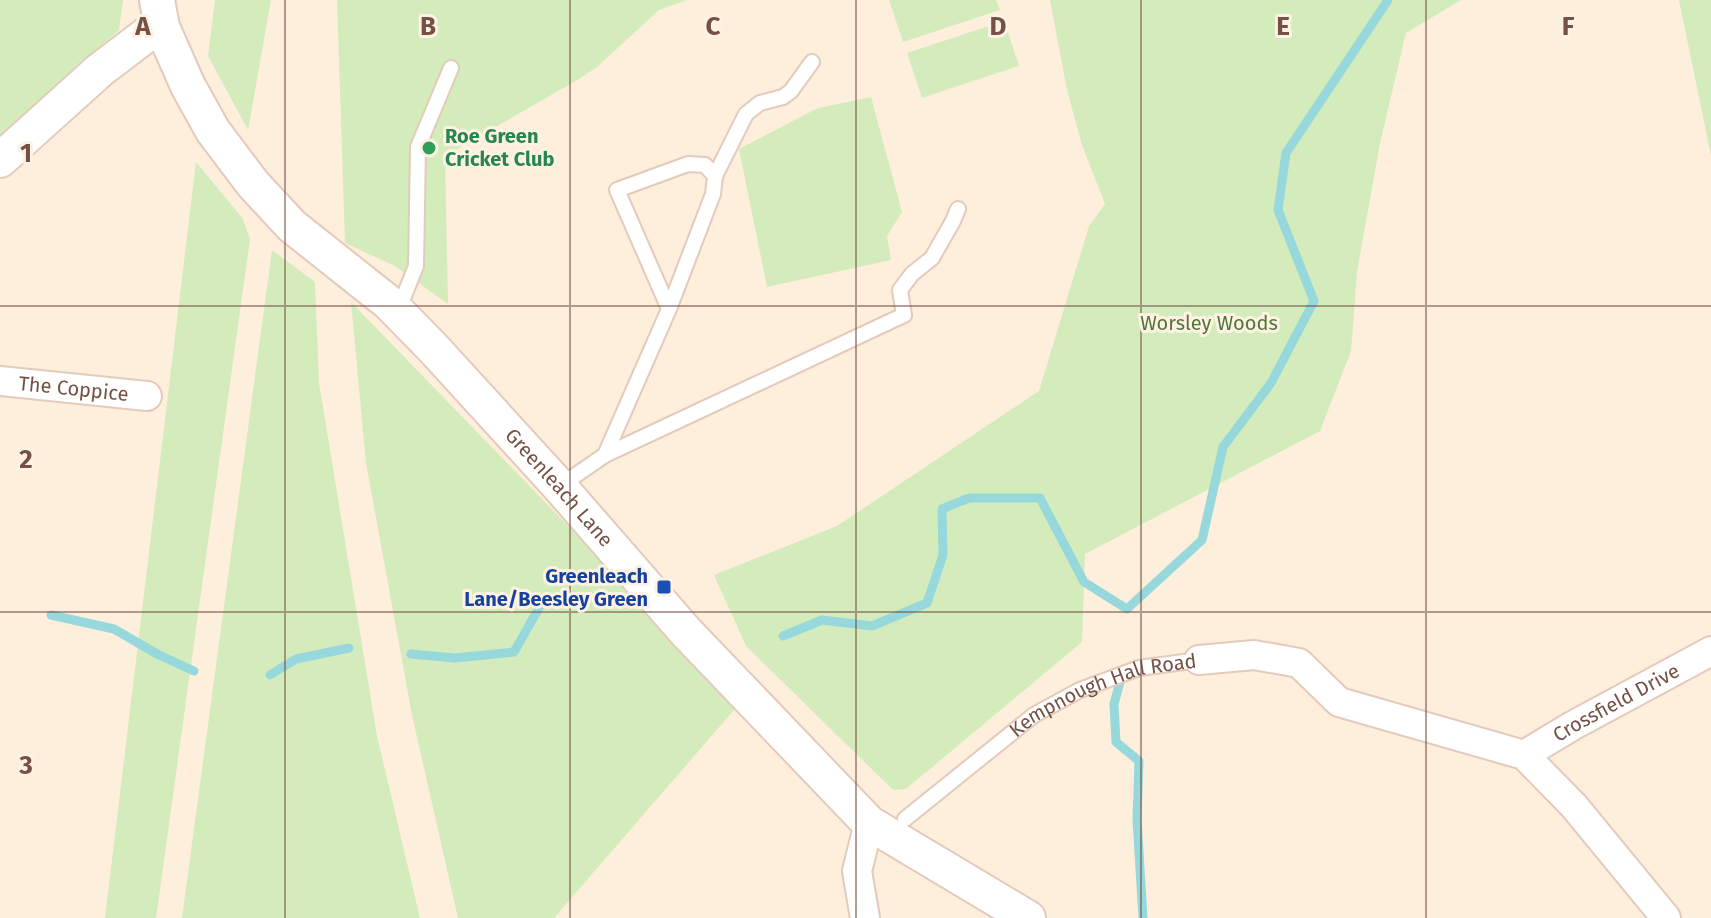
<svg xmlns="http://www.w3.org/2000/svg" width="1711" height="918" viewBox="0 0 1711 918" font-family="'Fira Sans',sans-serif">
  <style>
    .green { fill: #d4ecbb }
    .lines { fill: none; stroke-linecap: round; stroke-linejoin: round }
    .stream { stroke: #96d8db; stroke-width: 9 }
    .service-casing { stroke: #e4cabb; stroke-width: 18 }
    .minor-casing { stroke: #e4cabb; stroke-width: 32 }
    .tertiary-casing { stroke: #e4cabb; stroke-width: 38 }
    .service { stroke: #fff; stroke-width: 14 }
    .minor { stroke: #fff; stroke-width: 28 }
    .tertiary { stroke: #fff; stroke-width: 34 }
    .grid { fill: none; stroke: #755044; stroke-width: 2; stroke-opacity: 0.55 }
    .leisure-dot { fill: #2e9e5b; stroke: #fff2e5; stroke-width: 3 }
    .transit-dot { fill: #1a4fb4; stroke: #fff2e5; stroke-width: 3 }
    .labels { text-anchor: middle; stroke-width: 6; stroke-linejoin: round; paint-order: stroke }
    .leisure-label { font-size: 20px; font-weight: bold; fill: #27864d; stroke: #fff2e5; text-anchor: start }
    .park-label { font-size: 20px; fill: #517638; stroke: #fff2e5 }
    .street-label { font-size: 20px; fill: #755044; stroke: #fff2e5 }
    .transit-label { font-size: 20px; font-weight: bold; fill: #164399; stroke: #fff2e5; text-anchor: end }
    .grid-label { font-size: 26px; text-anchor: middle; font-weight: bold; fill: #755044; stroke: #fff2e5; stroke-width: 6; stroke-linejoin: round; paint-order: stroke }
  </style>
  <rect width="100%" height="100%" fill="#feeedc"/>
  <g class="green">
    <path d="M0,0H123L119,30L0,135Z"/>
    <path d="M215,0H271L248,130L208,56Z"/>
    <path d="M337,0H687L659,10L597,67L579,79L445,156L448,304L395,266L345,243Z"/>
    <path d="M889,0H996L1000,10L903,42Z"/>
    <path d="M1050,0H1461L1406,33L1380,143L1357,272L1351,351L1320,431L1085,554L1082,642L906,789L893,790L746,646L714,575L837,526L1039,391L1089,226L1105,204L1082,145L1067,90Z"/>
    <path d="M1679,0H1711V156Z"/>
    <path d="M1004,21L1019,66L922,98L907,53Z"/>
    <path d="M871,97L902,212L887,236L891,260L767,287L739,149L818,108Z"/>
    <path d="M196,162L243,219L250,239L156,918H105Z"/>
    <path d="M272,250L315,282L319,383L377,736L420,918H182Z"/>
    <path d="M351,302L740,703L554,918H458L412,715L366,463Z"/>
  </g>
  <g class="lines">
    <g class="stream">
      <path d="M51,615L114,629L159,655L194,671"/>
      <path d="M783,636L822,620L872,626L927,603L943,555L942,509L969,498H1040L1084,582L1127,609L1202,540L1223,447L1271,383L1314,301L1278,210L1286,153L1388,0"/>
      <path d="M411,654L455,658L514,652L540,606"/>
      <path d="M270,675L296,659L349,648"/>
      <path d="M1120,682L1114,704L1116,742L1139,761L1137,819L1143,918"/>
    </g>
    <g class="service-casing">
      <g id="service">
        <path d="M715,176L746,114L760,103L783,97L791,91L812,62"/>
        <path d="M398,311L416,266L418,147L451,68"/>
        <path d="M605,455L669,309L617,190L688,164L705,165L715,176L713,194L669,309"/>
        <path d="M560,486L605,455L904,315L900,290L912,274L932,258L953,221L958,209"/>
        <path id="s1" d="M905,819L1034,715L1080,690L1139,668L1199,660"/>
      </g>
    </g>
    <g class="minor-casing">
      <g id="minor">
        <path id="s2" d="M0,381L147,396"/>
        <path d="M1199,660L1254,655L1299,663L1339,702L1524,755L1574,806L1666,918"/>
        <path id="s3" d="M1524,755L1572,726L1711,651"/>
        <path d="M865,918L857,871L869,823"/>
      </g>
    </g>
    <g class="tertiary-casing">
      <g id="tertiary">
        <path id="s4" d="M157,0L162,27L188,86L213,131L253,184L292,226L389,303L434,349L559,486L686,632L869,823L1028,918"/>
        <path d="M0,160L100,70L146,35L162,27"/>
      </g>
    </g>
    <use href="#service" class="service"/>
    <use href="#minor" class="minor"/>
    <use href="#tertiary" class="tertiary"/>
  </g>
  <path class="grid" d="M285,0V918M570,0V918M856,0V918M1141,0V918M1426,0V918M0,306H1711M0,612H1711"/>
  <circle class="leisure-dot" cx="429" cy="148" r="8"/>
  <rect class="transit-dot" x="656" y="579" width="16" height="16" rx="4"/>
  <g class="labels">
    <g class="leisure-label">
      <text x="445" y="143">Roe Green<tspan x="445" dy="23">Cricket Club</tspan></text>
    </g>
    <g class="park-label">
      <text x="1209" y="330">Worsley Woods</text>
    </g>
    <g class="street-label">
      <text dy="7" stroke="none"><textPath href="#s2" startOffset="74">The Coppice</textPath></text>
      <text dy="7" stroke="none"><textPath href="#s4" startOffset="642">Greenleach Lane</textPath></text>
      <text dy="7" stroke="none"><textPath href="#s1" startOffset="238">Kempnough Hall Road</textPath></text>
      <text dy="7" stroke="none"><textPath href="#s3" startOffset="106">Crossfield Drive</textPath></text>
    </g>
    <g class="transit-label">
      <text x="648" y="583">Greenleach<tspan x="648" dy="23">Lane/Beesley Green</tspan></text>
    </g>
  </g>
  <g class="grid-label">
    <text x="143" y="35">A</text>
    <text x="428" y="35">B</text>
    <text x="713" y="35">C</text>
    <text x="998" y="35">D</text>
    <text x="1283" y="35">E</text>
    <text x="1568" y="35">F</text>
    <text x="26" y="162">1</text>
    <text x="26" y="468">2</text>
    <text x="26" y="774">3</text>
  </g>
</svg>
